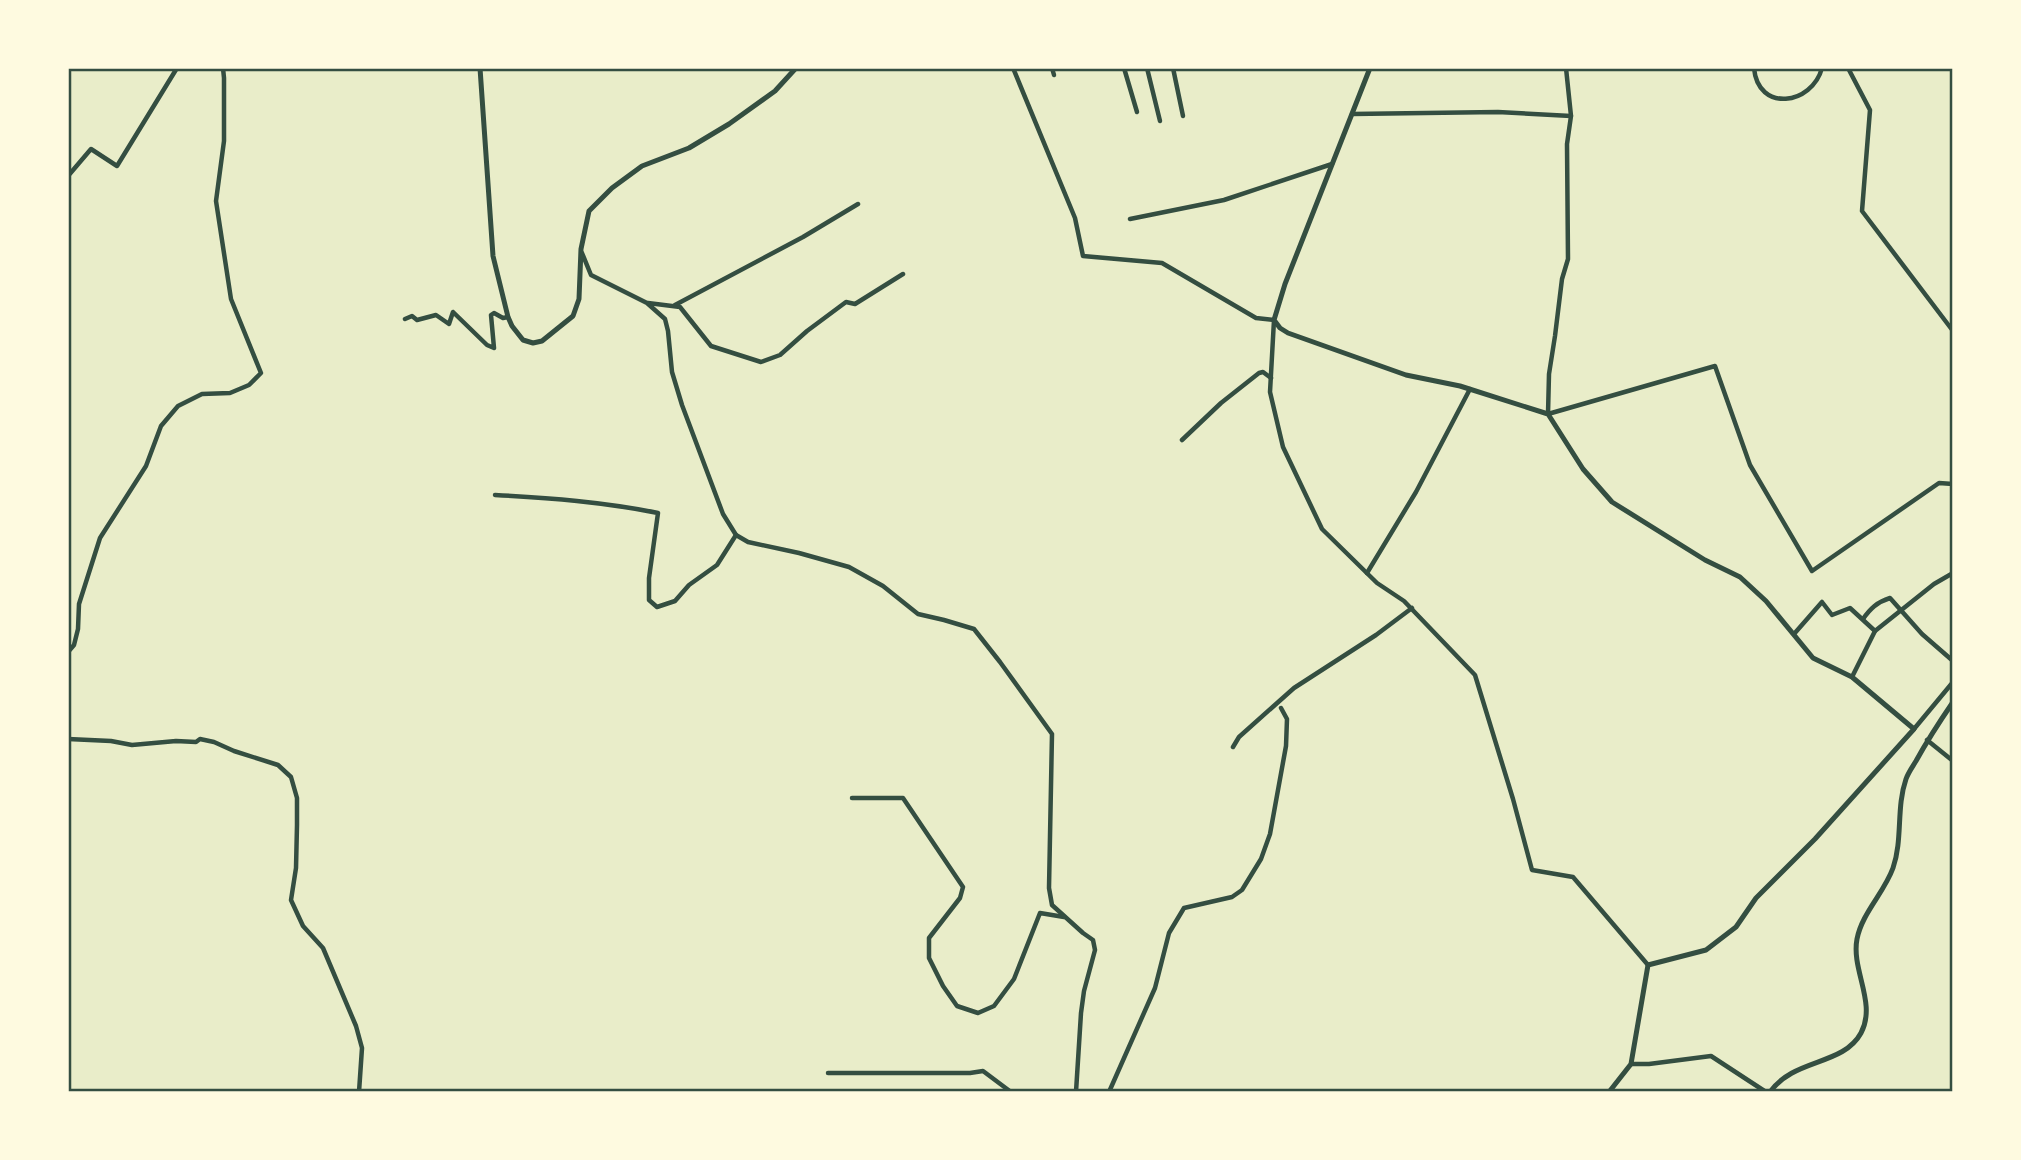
<svg xmlns="http://www.w3.org/2000/svg" width="2021" height="1160" viewBox="0 0 2021 1160" font-family="'Public Sans',sans-serif">
  <style>
    .lines { fill: none; stroke-linecap: round; stroke-linejoin: round }
    .minor { stroke: #344e41; stroke-width: 4.5 }
    .tertiary { stroke: #344e41; stroke-width: 5 }
    .neatline { fill: none; stroke: #344e41; stroke-width: 2.5 }
  </style>
  <rect width="100%" height="100%" fill="#e9edc9"/>
  <g class="lines">
    <g class="minor">
      <path d="M1013,68L1075,218L1083,256L1162,263L1256,318L1274,320L1270,392L1283,447L1322,529L1377,583L1404,601L1475,675L1513,799L1532,870L1573,877L1648,965"/>
      <path d="M1052,68L1054,75"/>
      <path d="M1124,68L1137,112"/>
      <path d="M1147,68L1160,121"/>
      <path d="M1173,68L1183,116"/>
      <path d="M1566,68L1571,116L1567,144L1568,259L1562,279L1555,336L1549,374L1548,414L1715,366L1750,465L1812,571L1939,483L1953,484"/>
      <path d="M1754,68C1758,113 1812,105 1822,68"/>
      <path d="M1848,68L1870,110L1862,211L1953,331"/>
      <path d="M1352,114L1498,112L1571,116"/>
      <path d="M68,176L91,149L117,166L177,68"/>
      <path d="M1130,219L1224,200L1332,164"/>
      <path d="M582,253L591,275L647,303L665,319L668,331L672,372L682,405L723,514L736,535L748,542L799,553L849,567L883,586L918,614L944,620L974,629L1000,662L1052,734L1049,888L1052,905L1083,933L1093,940L1095,950L1084,991L1081,1013L1076,1092"/>
      <path d="M648,303L680,307L711,346L761,362L780,355L807,331L846,302L855,304L903,274"/>
      <path d="M675,305L803,237L858,204"/>
      <path d="M405,319L412,316L417,320L436,315L449,324L453,312L487,345L494,348L491,315L494,313L503,318L508,317"/>
      <path d="M1182,440L1221,403L1259,373L1263,372L1271,378"/>
      <path d="M495,495C550,498 604,502 658,513L649,578V600L657,607L675,601L689,585L717,565L736,535"/>
      <path d="M1367,573L1416,492L1470,389"/>
      <path d="M1863,619C1870,609 1877,602 1890,598L1922,634L1953,661"/>
      <path d="M1794,634L1822,602L1832,615L1850,608L1875,631"/>
      <path d="M68,652L74,645L78,629L79,604L100,538L146,466L161,426L178,406L202,394L230,393L249,385L261,373L231,299L216,201L224,141V78L223,68"/>
      <path d="M1852,677L1875,631L1934,584L1953,573"/>
      <path d="M1914,729L1953,682"/>
      <path d="M68,739L111,741L132,745L176,741L196,742L200,739L214,742L234,751L278,765L291,777L297,798V825L296,868L291,900L303,926L323,948L356,1026L362,1048L359,1092"/>
      <path d="M1927,740L1953,761"/>
      <path d="M1233,747L1239,737L1294,688L1376,635L1412,608"/>
      <path d="M852,798H903L963,887L960,898L929,938V958L943,986L957,1006L978,1013L994,1006L1014,979L1040,913L1064,917"/>
      <path d="M1631,1064H1649L1711,1056L1766,1092"/>
      <path d="M828,1073H970L983,1071L1011,1092"/>
      <path d="M1109,1092L1155,988L1169,933L1184,908L1232,897L1242,890L1261,859L1270,834L1286,746L1287,719L1281,708"/>
    </g>
    <g class="tertiary">
      <path d="M480,68L493,256L508,317L512,326L523,340L533,343L542,341L573,316L579,299L581,249L589,211L612,188L642,166L689,148L729,124L775,91L796,68"/>
      <path d="M1370,68L1285,284L1274,320L1280,328L1288,333L1406,375L1460,386L1548,414L1583,469L1612,502L1705,560L1740,577L1766,601L1813,658L1852,677L1914,729L1815,839L1756,898L1736,927L1706,950L1648,965L1631,1064L1609,1092"/>
      <path d="M1770,1092C1794,1058 1843,1066 1861,1033C1877,1003 1851,970 1857,939C1862,913 1884,893 1893,868C1903,839 1896,808 1906,779C1908,773 1913,766 1916,761C1927,741 1940,721 1953,702"/>
    </g>
  </g>
  <rect width="2021" height="1160" fill="none" stroke="#fefae0" stroke-width="140"/>
  <rect x="70" y="70" width="1881" height="1020" class="neatline"/>
</svg>
